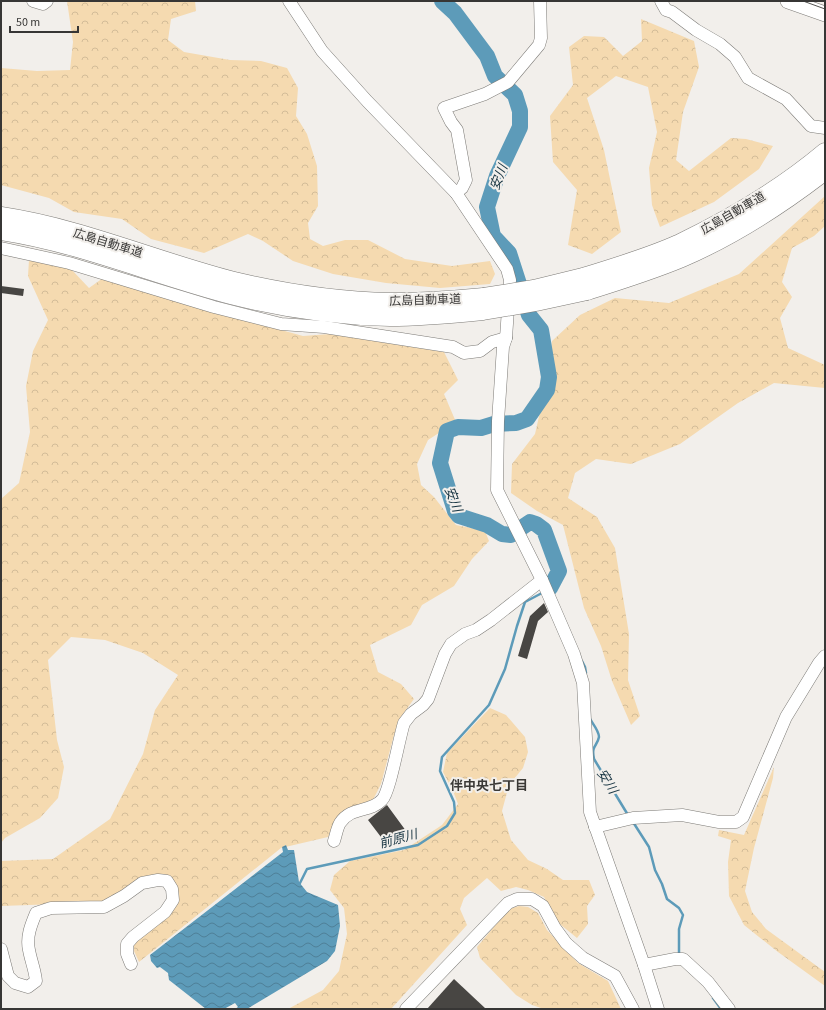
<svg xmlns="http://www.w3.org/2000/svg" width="826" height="1010" viewBox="0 0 826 1010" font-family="'Source Sans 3','Noto Sans JP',sans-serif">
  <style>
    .forest { fill: url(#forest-crowns) }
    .water { fill: url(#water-waves) }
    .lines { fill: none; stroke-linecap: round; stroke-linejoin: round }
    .stream { stroke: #5d9bb9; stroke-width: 2.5 }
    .river { stroke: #5d9bb9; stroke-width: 16 }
    .building { fill: #484643 }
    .minor-casing { stroke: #7d7b77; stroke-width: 13 }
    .major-casing { stroke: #7d7b77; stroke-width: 16 }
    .highway-casing { stroke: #7d7b77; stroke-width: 19 }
    .minor { stroke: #fff; stroke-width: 12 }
    .major { stroke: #fff; stroke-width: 15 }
    .highway { stroke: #fff; stroke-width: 18 }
    .tram { stroke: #545351; stroke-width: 1 }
    .highway-bridge-casing { stroke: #7d7b77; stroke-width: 19; stroke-linecap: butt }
    .highway-bridge { stroke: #fff; stroke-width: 18 }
    .labels { text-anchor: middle; stroke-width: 4; stroke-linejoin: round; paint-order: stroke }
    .street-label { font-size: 12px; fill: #373635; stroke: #f2efeb }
    .water-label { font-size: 13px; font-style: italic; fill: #163341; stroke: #f2efeb }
    .neighbourhood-label { font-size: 13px; font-weight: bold; fill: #3b3936; stroke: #f2efeb }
  </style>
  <defs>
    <pattern id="forest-crowns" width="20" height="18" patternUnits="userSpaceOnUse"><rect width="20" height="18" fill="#f5dab0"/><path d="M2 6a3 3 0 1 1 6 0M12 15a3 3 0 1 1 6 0" fill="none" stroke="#d3bc98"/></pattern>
    <pattern id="water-waves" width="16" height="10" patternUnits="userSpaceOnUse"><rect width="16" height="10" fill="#5d9bb9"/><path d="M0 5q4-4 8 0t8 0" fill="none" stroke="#4e7f97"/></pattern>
  </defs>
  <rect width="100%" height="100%" fill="#f2efeb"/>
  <g class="forest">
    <path d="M67,1H195L196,11L171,19L168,40L184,52L230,60L261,61L287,68L298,88L296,116L307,134L317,166L318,206L308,223L310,239L323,246L345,240H368L405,259L452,266L490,261L495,274L490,284L440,288L386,283L333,274L293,261L263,241L248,234L204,253L151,239L122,219L74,212L49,198L1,185V68L37,71L70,70L73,42Z"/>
    <path d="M641,19L694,41L699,67L683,112L676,160L689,171L731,138L746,139L773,146L759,169L714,202L660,227L652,205L649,168L657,132L648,87L616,76L587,98L604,150L621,232L592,254L568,245L577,190L553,162L550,116L573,85L569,47L584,36L604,37L623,56L642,41Z"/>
    <path d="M825,196V226L814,236L792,248L782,282L792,297L780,318L788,348L825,365V388L774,383L738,403L680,444L631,464L596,459L575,473L568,498L597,517L615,548L629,634L628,680L640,716L631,725L612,681L601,646L584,608L563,525L537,511L511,493L512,464L535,434L545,390L552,341L580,315L615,298L669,303L739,274Z"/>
    <path d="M29,260L71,269L89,288L103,278L179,302L303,336L330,334L444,352L458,380L444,394L456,422L428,440L417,464L421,485L434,497L456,525L485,531L489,541L472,559L454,586L422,605L411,625L370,645L378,672L401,684L414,699L400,718L394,735L381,784L373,800L336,819L328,837L281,848L139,962L134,951V942L177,903L178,889L169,876L156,874L139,879L122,892L102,902L87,903L1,906V861L53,859L110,819L143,754L155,710L178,675L143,653L105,640L71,637L48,660L57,740L64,767L58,798L40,818L5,838L1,843V499L19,483L30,432L26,386L33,351L48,320L28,276Z"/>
    <path d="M490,708L506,715L525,737L528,752L523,768L509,785L502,811L511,840L528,860L547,869L563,880H589L595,895L587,906L588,924L577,938L556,921L544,897L528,890L516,887L501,891L487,878L464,898L460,909L467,925L391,1009H288L323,990L339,971L347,934L344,908L330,890L334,875L350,861L404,850L442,825L458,804L453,791L443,772L447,753Z"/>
    <path d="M774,767L773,778L754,848L745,891L752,912L766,929L825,972V986L778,952L744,925L729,896L728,862L731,840L718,836L719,830L744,835Z"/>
    <path d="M519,906L528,907L538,913L547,930L578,963L608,981L621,1009H544L532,1005L516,995L480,958L477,947L509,909Z"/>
  </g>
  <path class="water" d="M286,845L288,850H294L299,882L307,892L338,905L340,926L335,951L327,961L247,1009H235L238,1007L235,1003L224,1009H206L169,980L168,973L160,967L157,968L151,961L150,955L283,852L282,847Z"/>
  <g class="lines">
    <g class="stream">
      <path d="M582,661L585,667L586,673"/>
      <path d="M590,719C593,724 599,731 599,737C597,747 591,745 594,759L628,815"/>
      <path d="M633,822L649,847L655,870L662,884L667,899L679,908L683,915L679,929V955"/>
      <path d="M299,885L307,869L418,845L447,826L455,813L454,802L440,771L442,757L489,705L505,669L517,626L525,602L542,593"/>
      <path d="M713,998L721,1009"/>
    </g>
    <path class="river" d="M442,1L455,13L487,56L495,76L515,95L520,111V127L497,176L487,207L493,236L509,253L529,315L541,330L549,377L547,390L527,419L516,423L494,424L481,428L458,427L447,431L440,463L455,511L459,516L487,525L502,534L511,535L530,522L536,524L544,530L559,571L550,588"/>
  </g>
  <g class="building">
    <path d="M1,286L24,289L23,296L1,293Z"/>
    <path d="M544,603L548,612L538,621L527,659L518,656L530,616Z"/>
    <path d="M387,805L409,835L398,844L392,835L384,841L368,820Z"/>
    <path d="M454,979L486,1009H427Z"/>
  </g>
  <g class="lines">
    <g class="minor-casing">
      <g id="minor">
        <path d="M33,1L43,4L47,1"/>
        <path d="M289,1L322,51L367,101L456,193L507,269L510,280L506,338L503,347L498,421L497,490L542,580L574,654L583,683L590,812L644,965L658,1009"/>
        <path d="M661,1L666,10L672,12L696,30L720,44L735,57L748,78L786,99L811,126L825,128"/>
        <path d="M456,193L462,188L466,180L457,130L451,122L444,108L485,94L508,82L539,45L541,38L540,1"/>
        <path d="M1,248L69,263L214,307L281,324L324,327L453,347L464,353L480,351L492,342L506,338"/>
        <path d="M595,827L633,818L682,815L719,822H736L743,817L786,717L819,663L825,656"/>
        <path d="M334,841C336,835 337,828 340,823C351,806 370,813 382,800C390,792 399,738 404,723L411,714L423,705L428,699L445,654L451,644L465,634L476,630L491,620L542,580"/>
        <path d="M1,949L8,976L15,983L28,987L36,981C35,970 31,961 29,950C26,937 31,925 36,913L51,908L104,907L124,896L142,883L158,880L167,881L172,889L173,900L165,912L133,937L127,944V954L131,964"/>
        <path d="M644,965L675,959H683L708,982L729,1009"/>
        <path d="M406,1009L508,903L517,899H532L543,906L555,928L566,943L583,958L615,976L633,1009"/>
      </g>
    </g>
    <g class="major-casing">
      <path id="major" d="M788,1L825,14"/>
    </g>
    <g class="highway-casing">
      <g id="highway">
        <path d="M1,216C81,228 156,261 234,281C285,293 338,301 390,302C421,302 453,300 484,297"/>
        <path d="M1,231C80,243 154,275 231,295C282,308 337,316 390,317C421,317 452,314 483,311"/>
        <path d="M583,277C615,267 647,258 678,244C730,219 781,189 825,152"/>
        <path d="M587,291C619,281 651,271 682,258C733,236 781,205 825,171"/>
      </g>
    </g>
    <use href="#minor" class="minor"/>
    <use href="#major" class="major"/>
    <use href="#highway" class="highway"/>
    <path class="tram" d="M803,1L825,9"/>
    <g class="highway-bridge-casing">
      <g id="highway-bridge">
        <path d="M484,297L534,289L583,277"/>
        <path d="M483,311L536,302L587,291"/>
      </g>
    </g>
    <use href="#highway-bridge" class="highway-bridge"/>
  </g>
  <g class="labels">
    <g class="street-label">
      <text transform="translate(733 213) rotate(-30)" y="4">広島自動車道</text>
      <text transform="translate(108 243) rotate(17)" y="4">広島自動車道</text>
      <text transform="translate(425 300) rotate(-2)" y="4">広島自動車道</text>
    </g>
    <g class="water-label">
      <text transform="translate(498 177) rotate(-69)" y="5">安川</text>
      <text transform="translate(454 499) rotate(69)" y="5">安川</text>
      <text transform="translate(608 781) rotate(58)" y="5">安川</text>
      <text transform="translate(398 838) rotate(-15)" y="5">前原川</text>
    </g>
    <g class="neighbourhood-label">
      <text x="489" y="790">伴中央七丁目</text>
    </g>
  </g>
  <rect width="826" height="1010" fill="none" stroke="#373635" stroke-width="4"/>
  <path d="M10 26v6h68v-6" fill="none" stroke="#373635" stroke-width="2"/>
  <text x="16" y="26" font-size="12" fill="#373635" stroke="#f2efeb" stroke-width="3" paint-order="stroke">50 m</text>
</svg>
